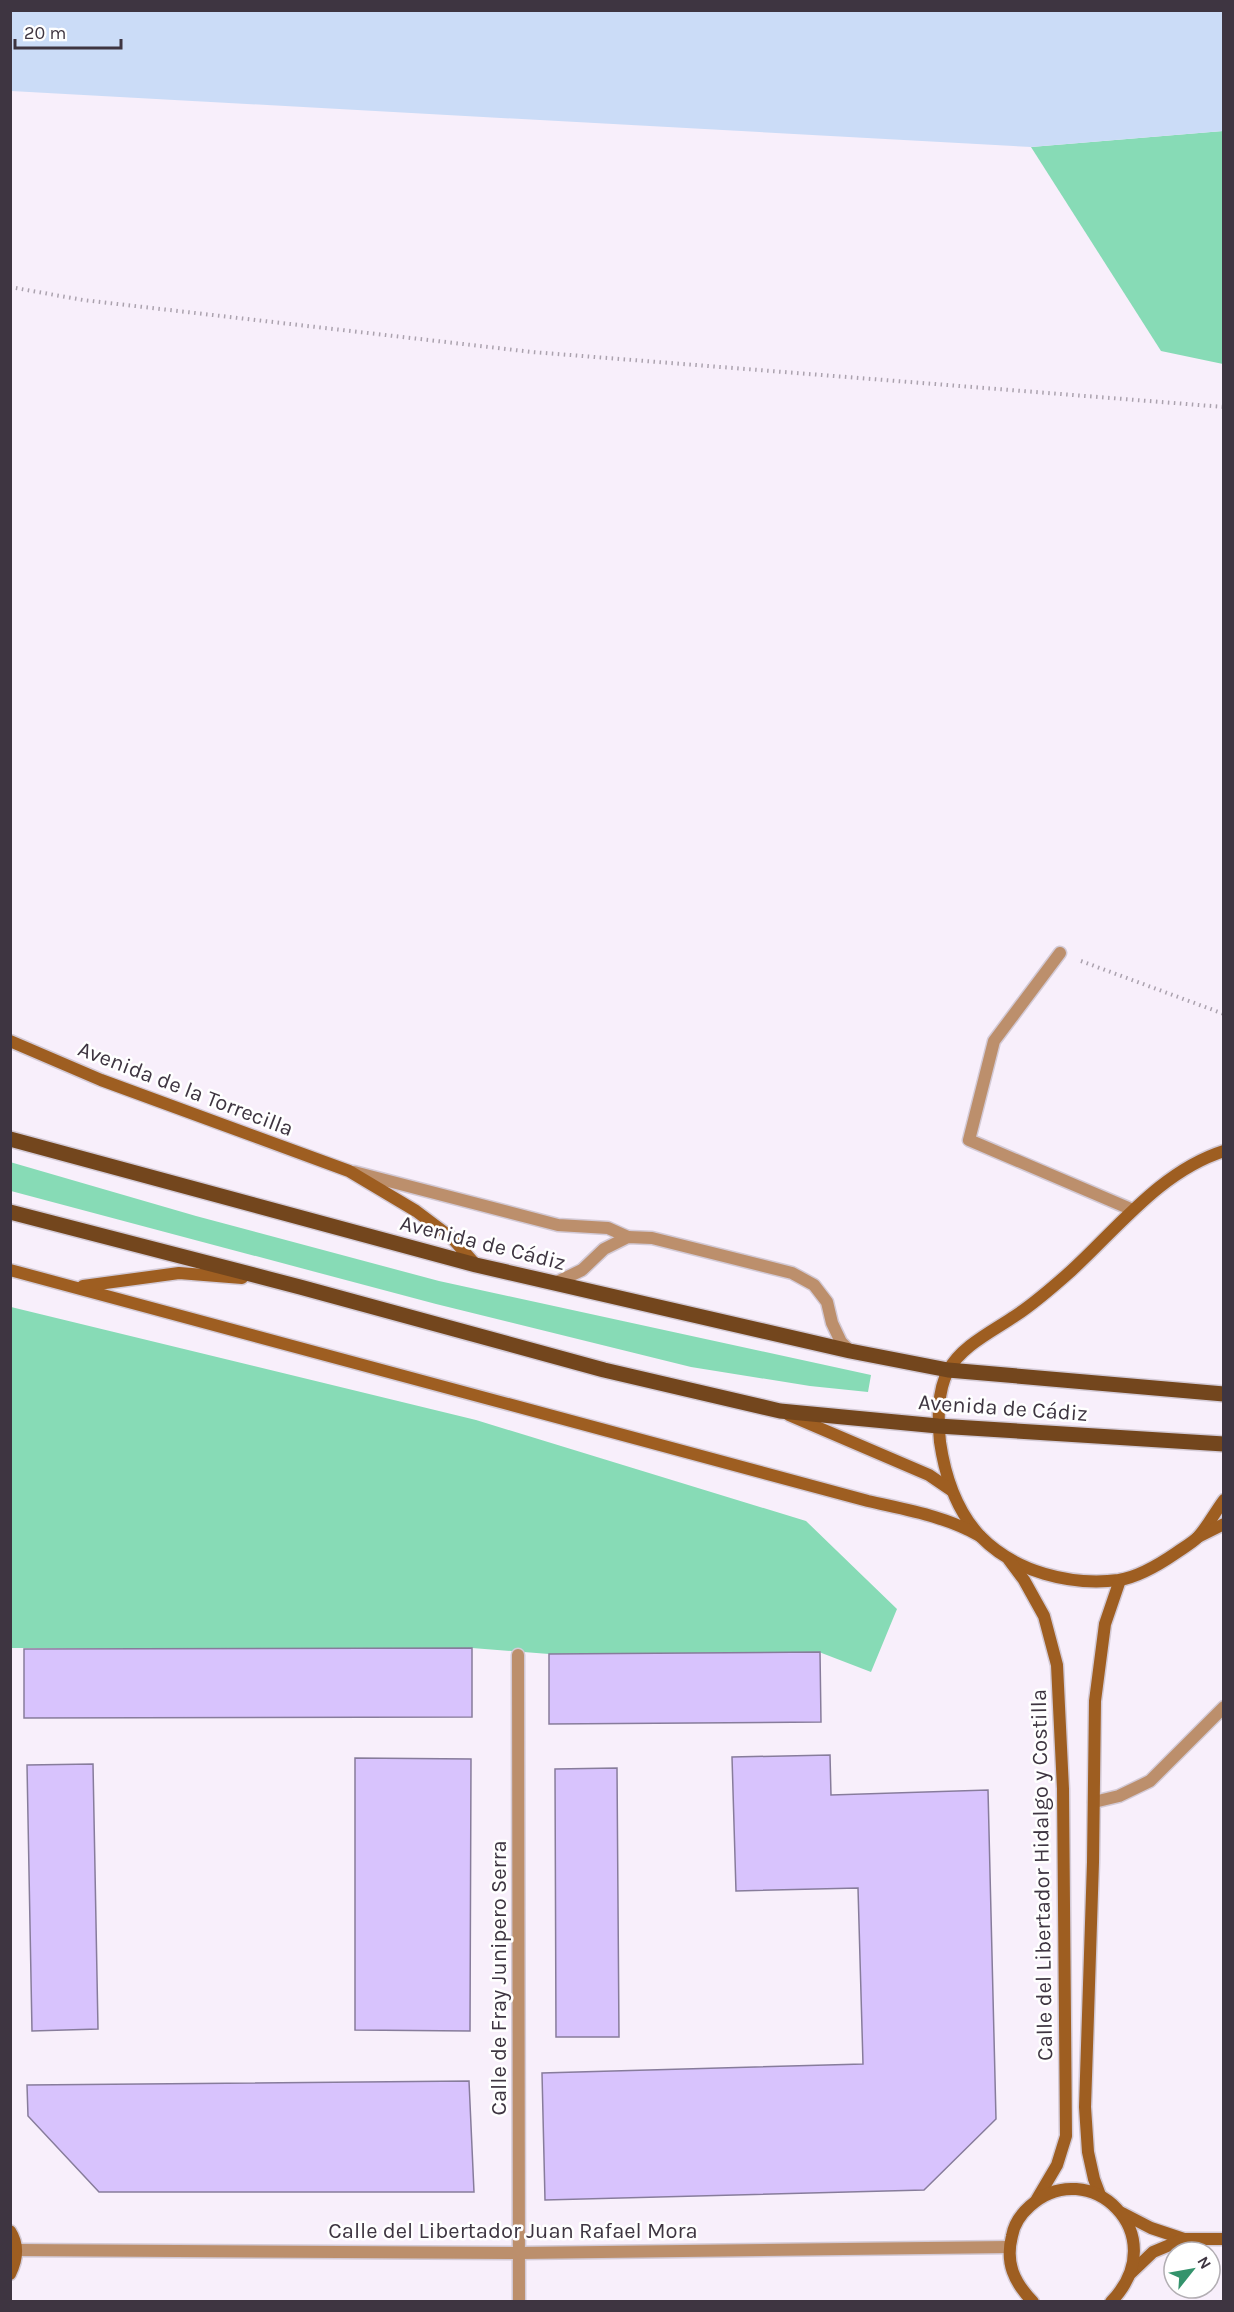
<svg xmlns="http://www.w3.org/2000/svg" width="1234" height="2312" viewBox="0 0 1234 2312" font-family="Karla,sans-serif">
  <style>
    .green { fill: #87dbb6 }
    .water { fill: #cbdcf7 }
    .building { fill: #d8c3fd; stroke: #877c9b; stroke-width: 1.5 }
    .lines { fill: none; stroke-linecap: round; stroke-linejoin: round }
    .lane-casing { stroke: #d3cad6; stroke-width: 15 }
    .street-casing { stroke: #d3cad6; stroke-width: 15 }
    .secondary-casing { stroke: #d3cad6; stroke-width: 15 }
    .primary-casing { stroke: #d3cad6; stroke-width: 18 }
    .path { stroke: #aba2ae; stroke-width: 4; stroke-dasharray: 1.5 4.5; stroke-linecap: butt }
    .lane { stroke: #bc8f6c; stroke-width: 12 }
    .street { stroke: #bc8f6c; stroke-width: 12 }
    .secondary { stroke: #9e5e21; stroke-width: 12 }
    .primary { stroke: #73461d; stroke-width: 15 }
    .labels { text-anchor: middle; stroke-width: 5; stroke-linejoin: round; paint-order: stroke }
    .street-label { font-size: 22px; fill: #3e3541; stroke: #fff }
  </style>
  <rect width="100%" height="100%" fill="#f8effb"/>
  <g class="green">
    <path d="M1223,131V364L1161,351L1031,147Z"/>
    <path d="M10,1162L196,1216L439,1281L871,1375L868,1392L810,1386L691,1367L436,1304L11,1191Z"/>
    <path d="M11,1307L476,1420L806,1521L897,1609L871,1672L819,1652L549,1654L472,1648H11Z"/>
  </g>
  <path class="water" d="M10,11H1223V131L1031,147L11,91Z"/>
  <g class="building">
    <path d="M472,1648V1717L24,1718V1649Z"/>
    <path d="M820,1652L821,1722L549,1724V1654Z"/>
    <path d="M830,1755L831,1795L988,1790L996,2119L924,2190L545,2200L542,2073L863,2064L858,1888L736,1891L732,1757Z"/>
    <path d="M355,1758L471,1759L470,2031L355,2030Z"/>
    <path d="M93,1764L98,2029L32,2031L27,1765Z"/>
    <path d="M617,1768L619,2037H556L555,1769Z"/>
    <path d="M469,2081L474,2192H99L28,2116L27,2085Z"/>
  </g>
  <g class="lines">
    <g class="lane-casing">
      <g id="lane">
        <path d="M1060,953L994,1041L969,1140L1133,1210"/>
        <path d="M354,1172L558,1225L608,1228L628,1237"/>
        <path d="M555,1283L582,1270L604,1249L628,1237L652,1238L792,1273L814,1285L827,1302L832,1323L841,1342L850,1351"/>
      </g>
    </g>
    <g class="street-casing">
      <g id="street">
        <path d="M518,1655L519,2302"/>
        <path d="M1094,1802L1119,1796L1150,1781L1224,1707"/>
        <path d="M17,2250L520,2253L1009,2247"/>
      </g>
    </g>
    <g class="secondary-casing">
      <g id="secondary">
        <path d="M10,1041L101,1080L349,1171L416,1211L452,1238L476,1265"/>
        <path d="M1224,1151C1161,1171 1118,1228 1071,1271C1053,1287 1035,1303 1015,1316C993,1331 961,1346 948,1371C937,1392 938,1419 940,1442C945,1476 956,1510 980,1536C1015,1572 1070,1586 1119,1580C1138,1577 1160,1564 1176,1553C1183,1548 1192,1543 1198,1537C1208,1526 1215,1512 1224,1500"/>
        <path d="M10,1270L868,1501C907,1510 945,1516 980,1536"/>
        <path d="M83,1286L179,1273L242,1278"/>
        <path d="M789,1415L929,1475L951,1490"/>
        <path d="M1198,1537L1224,1524"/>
        <path d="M1009,1560L1024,1580L1044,1616L1057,1665L1063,1789L1066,2136L1057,2165L1037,2199"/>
        <path d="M1100,2195L1094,2179L1088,2152L1085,2107L1093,1862L1095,1701L1105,1624L1120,1580"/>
        <path d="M1122,2213L1151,2228L1184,2239H1224"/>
        <path d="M10,2231C19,2245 17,2260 10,2274"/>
        <path d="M1131,2273L1153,2252L1184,2239"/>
        <path d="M1033,2302C1014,2282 1005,2263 1012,2236C1014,2224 1021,2214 1030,2206C1088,2153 1176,2234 1111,2302"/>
      </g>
    </g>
    <g class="primary-casing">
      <g id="primary">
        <path d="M10,1139L476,1265L850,1351L948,1370L1224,1394"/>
        <path d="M10,1212L300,1287L604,1370L780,1411L938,1426L1224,1444"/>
      </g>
    </g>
    <g class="path">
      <path d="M10,287L83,300L532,352L1224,407"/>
      <path d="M1081,961L1224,1014"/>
    </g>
    <use href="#lane" class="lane"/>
    <use href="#street" class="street"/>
    <use href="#secondary" class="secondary"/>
    <use href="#primary" class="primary"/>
  </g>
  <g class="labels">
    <g class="street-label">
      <text transform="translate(186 1088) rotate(21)" y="8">Avenida de la Torrecilla</text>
      <text transform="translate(483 1242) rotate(14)" y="8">Avenida de Cádiz</text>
      <text transform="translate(1003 1407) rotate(4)" y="8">Avenida de Cádiz</text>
      <text transform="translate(1041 1875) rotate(-91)" y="8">Calle del Libertador Hidalgo y Costilla</text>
      <text transform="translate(498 1978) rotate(-90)" y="8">Calle de Fray Junipero Serra</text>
      <text x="513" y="2238">Calle del Libertador Juan Rafael Mora</text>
    </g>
  </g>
  <rect width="1234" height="2312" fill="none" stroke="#3e3541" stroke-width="24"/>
  <g transform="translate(1192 2270) rotate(59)"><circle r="28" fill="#ffffff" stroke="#b2aeb3" stroke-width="1.5"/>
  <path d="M0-4.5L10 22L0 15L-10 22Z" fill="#34936c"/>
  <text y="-9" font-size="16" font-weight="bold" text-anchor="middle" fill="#3e3541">N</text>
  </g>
  <path d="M15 39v9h106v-9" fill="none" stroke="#3e3541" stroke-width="3"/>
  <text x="24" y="39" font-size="18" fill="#3e3541" stroke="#ffffff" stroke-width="4.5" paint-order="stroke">20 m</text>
</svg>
